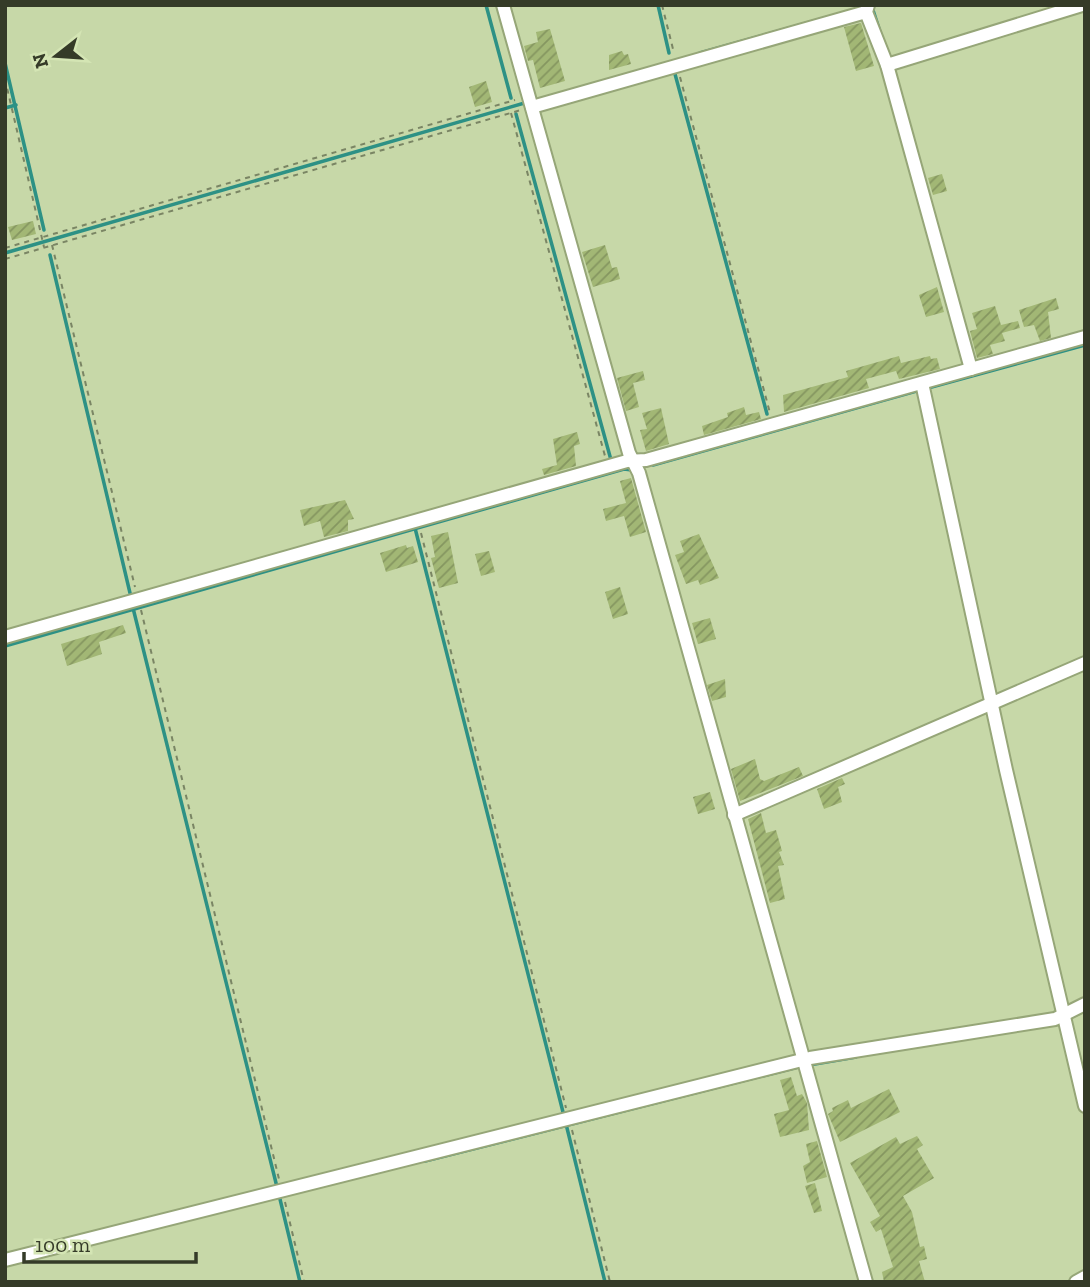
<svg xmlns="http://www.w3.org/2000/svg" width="1090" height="1287" viewBox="0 0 1090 1287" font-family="'Zilla Slab',serif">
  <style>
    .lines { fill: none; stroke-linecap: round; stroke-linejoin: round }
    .stream { stroke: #2d9185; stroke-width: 3.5 }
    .building { fill: url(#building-hatch) }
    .street-casing { stroke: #96a678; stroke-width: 16 }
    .path { stroke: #7a8564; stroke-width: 2; stroke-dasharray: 5 5; stroke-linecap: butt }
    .street { stroke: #fff; stroke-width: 12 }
  </style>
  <defs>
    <pattern id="building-hatch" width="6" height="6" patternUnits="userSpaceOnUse" patternTransform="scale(1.75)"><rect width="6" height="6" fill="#a2b775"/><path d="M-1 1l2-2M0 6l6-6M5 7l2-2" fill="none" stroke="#859660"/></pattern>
  </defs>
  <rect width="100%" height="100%" fill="#c7d8a8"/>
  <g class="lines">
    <g class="stream">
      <path d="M486,5L511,98"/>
      <path d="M658,5L669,53"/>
      <path d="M872,7L881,35"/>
      <path d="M700,53L864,7"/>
      <path d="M5,63L44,230"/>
      <path d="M675,74L767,414"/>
      <path d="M5,108L16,105"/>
      <path d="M516,114L611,460"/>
      <path d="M5,253L528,102"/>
      <path d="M50,255L130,593"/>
      <path d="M928,388L1085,345"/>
      <path d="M653,465L920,390"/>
      <path d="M415,528L564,1116"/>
      <path d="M133,608L277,1187"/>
      <path d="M5,646L624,469L632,470"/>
      <path d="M1054,1025L1082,1012"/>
      <path d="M809,1065L856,1057"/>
      <path d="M566,1124L605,1282"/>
      <path d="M425,1161L798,1067"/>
      <path d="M279,1195L300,1282"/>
    </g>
  </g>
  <g class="building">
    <path d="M861,23L874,66L856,71L844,27Z"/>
    <path d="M550,29L565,81L540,88L533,60L528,61L524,46L538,42L536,32Z"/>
    <path d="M622,51L624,55L628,54L631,64L609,70V55Z"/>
    <path d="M486,81L492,102L475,107L469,87Z"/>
    <path d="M942,174L947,191L933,195L928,178Z"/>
    <path d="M33,221L36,234L12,240L8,227Z"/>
    <path d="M605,245L612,268L617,267L620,279L593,287L582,252Z"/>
    <path d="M937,287L944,312L926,317L919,295Z"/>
    <path d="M1056,298L1059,309L1048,312L1051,338L1040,341L1034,325L1024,327L1019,310Z"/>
    <path d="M995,306L1001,325L1018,321L1020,328L1002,333L1005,341L990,345L993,354L977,358L970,331L977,329L972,313Z"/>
    <path d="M899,356L901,363L930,356L931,359L937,358L940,369L899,379L896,371L866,379L869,388L784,412L783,395L848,377L846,371Z"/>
    <path d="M643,371L645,380L633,383L639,407L626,411L617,378Z"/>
    <path d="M744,407L746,415L759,412L761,419L704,435L702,426L728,417L727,413Z"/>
    <path d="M661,408L669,444L646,451L640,430L647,429L642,413Z"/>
    <path d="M577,432L580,444L574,446L576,466L544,475L542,469L557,465L553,439Z"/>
    <path d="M631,478L646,532L630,537L624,516L606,521L603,509L626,503L620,481Z"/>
    <path d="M345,500L354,519L348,520V531L324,537L320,521L304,526L300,510Z"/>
    <path d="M448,532L458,583L439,588L431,558L435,557L431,536Z"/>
    <path d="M699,534L719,578L700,585L698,580L686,584L675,555L684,552L680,541Z"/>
    <path d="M406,545L407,548L413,546L418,562L386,572L380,553Z"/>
    <path d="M489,551L495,572L481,576L475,554Z"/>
    <path d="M620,587L628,614L613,619L605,592Z"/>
    <path d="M710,618L716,639L698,644L692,623Z"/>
    <path d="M123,625L126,633L99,642L102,654L67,666L61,644Z"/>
    <path d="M725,679L726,697L712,701L707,685Z"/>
    <path d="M755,759L760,779L764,781L799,767L803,776L740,801L731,769Z"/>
    <path d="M842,778L845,784L838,787L842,802L824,809L817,789Z"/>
    <path d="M710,792L715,809L698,814L693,797Z"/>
    <path d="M761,813L766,833L776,830L782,851L779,852L784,865L778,866L785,899L770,903L748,819Z"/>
    <path d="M791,1077L797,1096L802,1094L807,1103L809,1130L780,1137L774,1114L789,1110L780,1080Z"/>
    <path d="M889,1089L900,1112L840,1142L828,1114L833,1111L832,1108L848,1100L851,1108Z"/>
    <path d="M917,1136L923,1145L917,1149L934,1178L903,1196L912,1212L920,1247L924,1246L927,1259L919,1261L925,1282H884L882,1272L893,1267L881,1229L876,1232L870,1222L880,1216L850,1163L896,1137L900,1144Z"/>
    <path d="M817,1141L827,1177L807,1183L803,1166L810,1162L806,1144Z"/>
    <path d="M815,1183L822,1211L814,1213L805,1186Z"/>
  </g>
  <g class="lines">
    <g class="street-casing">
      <g id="street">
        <path d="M503,5L629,453L639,473L866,1282"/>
        <path d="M868,5L866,12L887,65L971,369"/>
        <path d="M887,65L1082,5"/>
        <path d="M532,107L866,12"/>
        <path d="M922,383L1006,770L1085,1106"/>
        <path d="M5,637L627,461L646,460L1085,337"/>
        <path d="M734,815L1085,663"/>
        <path d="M5,1260L810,1058L1055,1019L1085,1004"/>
        <path d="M1076,1282L1085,1277"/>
      </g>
    </g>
    <g class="path">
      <path d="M662,5L674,53"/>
      <path d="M680,77L770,413"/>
      <path d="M5,79L44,247"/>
      <path d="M511,113L605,456"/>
      <path d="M52,245L135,587"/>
      <path d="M5,248L515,100"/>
      <path d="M5,259L521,110"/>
      <path d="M421,533L566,1108"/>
      <path d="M141,610L279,1179"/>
      <path d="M572,1130L610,1282"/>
      <path d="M285,1202L304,1282"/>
    </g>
    <use href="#street" class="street"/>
  </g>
  <rect width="1090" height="1287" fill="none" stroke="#353b28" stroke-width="14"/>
  <g transform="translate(56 56) rotate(253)" stroke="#d4e5b4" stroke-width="5" paint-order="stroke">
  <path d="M0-5L12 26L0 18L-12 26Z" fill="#353b28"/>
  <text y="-10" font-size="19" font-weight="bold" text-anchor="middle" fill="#353b28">N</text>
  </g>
  <path d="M24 1252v10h172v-10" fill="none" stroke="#353b28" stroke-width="3.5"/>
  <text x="35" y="1252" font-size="21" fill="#353b28" stroke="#d4e5b4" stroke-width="5" paint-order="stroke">100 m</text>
</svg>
